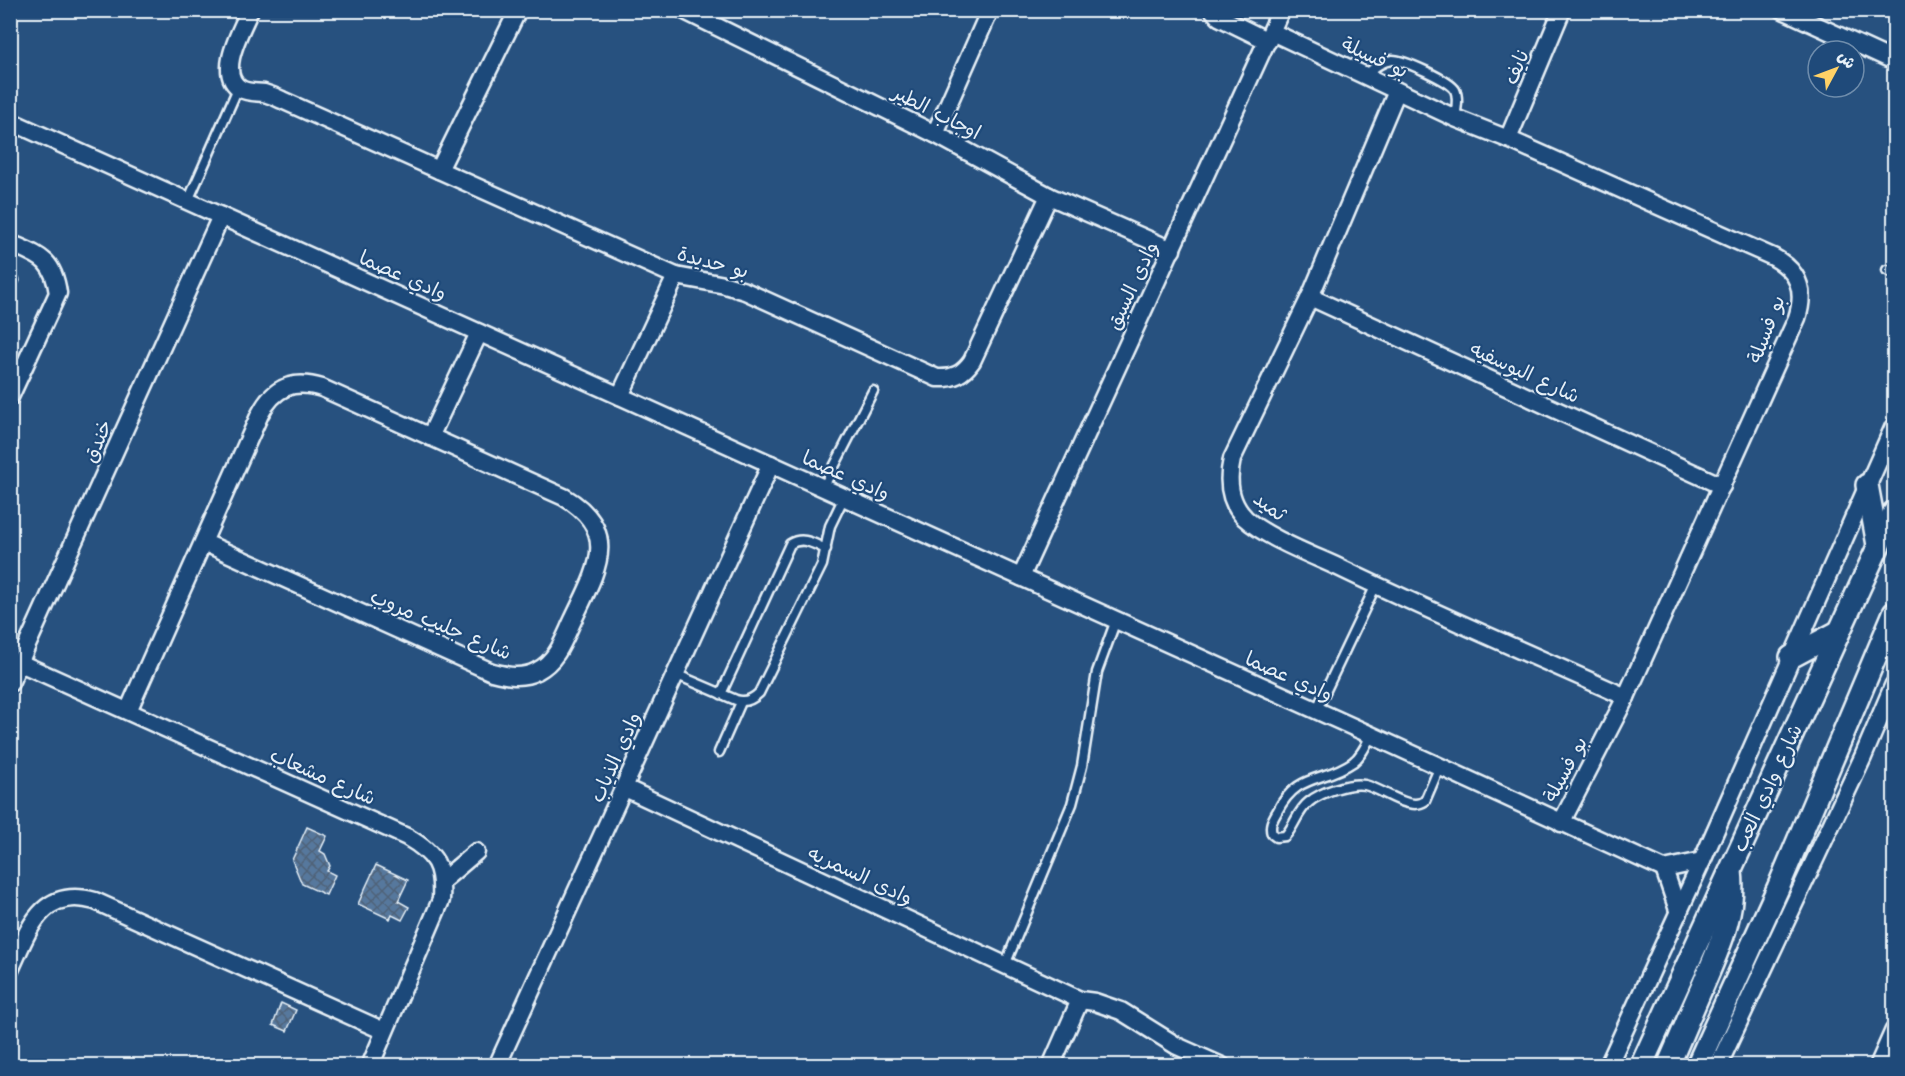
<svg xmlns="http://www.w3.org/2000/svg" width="1905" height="1076" viewBox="0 0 1905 1076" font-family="'Architects Daughter','Playpen Sans Arabic',sans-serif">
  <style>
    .building { fill: url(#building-cross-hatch); stroke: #e8f1f8; stroke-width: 1.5 }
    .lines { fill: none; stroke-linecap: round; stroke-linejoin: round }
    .service-casing { stroke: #e8f1f8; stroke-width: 13 }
    .minor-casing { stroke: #e8f1f8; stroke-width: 21 }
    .tertiary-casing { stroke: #e8f1f8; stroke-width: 26 }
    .service { stroke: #1f4a7a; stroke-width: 8 }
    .minor { stroke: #1f4a7a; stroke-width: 16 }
    .tertiary { stroke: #1f4a7a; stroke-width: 21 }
    .labels { text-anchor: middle; stroke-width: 4.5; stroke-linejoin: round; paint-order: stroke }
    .street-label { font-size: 20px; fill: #e8f1f8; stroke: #1f4a7a }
  </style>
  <defs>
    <pattern id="building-cross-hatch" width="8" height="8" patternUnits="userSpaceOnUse" patternTransform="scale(1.5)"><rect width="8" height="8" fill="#57789d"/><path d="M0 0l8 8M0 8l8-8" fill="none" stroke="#4f6278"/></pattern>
  </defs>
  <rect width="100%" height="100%" fill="#27517f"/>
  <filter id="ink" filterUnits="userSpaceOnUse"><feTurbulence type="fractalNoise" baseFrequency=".0167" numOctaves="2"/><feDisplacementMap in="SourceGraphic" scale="12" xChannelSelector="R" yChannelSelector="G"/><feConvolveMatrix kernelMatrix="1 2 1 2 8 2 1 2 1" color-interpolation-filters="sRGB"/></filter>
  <g filter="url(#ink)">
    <g class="building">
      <path d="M307,827L327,836L320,851L325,854L330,866L327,871L335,875L326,895L302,884L292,860Z"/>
      <path d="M376,865L408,880L398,901L409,907L402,920L392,915L390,919L358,904Z"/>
      <path d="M281,1003L296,1010L287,1031L273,1025Z"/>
    </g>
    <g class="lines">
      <g class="service-casing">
        <g id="service">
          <path d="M1364,76C1373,69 1381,61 1392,60C1403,59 1450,81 1455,90C1459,98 1456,110 1455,118"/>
          <path d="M188,201L238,88"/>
          <path d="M1887,270L1894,273"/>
          <path d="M10,278L14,280"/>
          <path d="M823,488L873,391"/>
          <path d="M675,674L736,700C745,703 752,700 759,693L822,565L830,526L844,497"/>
          <path d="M721,694L790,544C803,536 814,544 826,549"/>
          <path d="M1316,711L1376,585"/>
          <path d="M1371,735C1366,745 1362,755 1353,762C1323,783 1297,772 1277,812C1273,819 1269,825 1272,834L1276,837L1285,836C1295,826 1297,811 1309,802C1321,792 1350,782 1365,785C1383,789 1409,812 1425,801L1440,766"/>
          <path d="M719,752L741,702"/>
          <path d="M1005,965L1072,804L1082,766L1097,672L1116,620"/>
        </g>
      </g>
      <g class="minor-casing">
        <g id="minor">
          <path d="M250,10C242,29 215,74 241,89C248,93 257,92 264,93C271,95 276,97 282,100L676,276L725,285L745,291L937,378C953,379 963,374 972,361L1049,196"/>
          <path d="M683,10L935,134L1049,196L1172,250"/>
          <path d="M1213,10L1219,17L1268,41"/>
          <path d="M1783,10L1894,61"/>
          <path d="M1272,32L1455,118L1508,139L1773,257C1799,271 1806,290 1797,318L1626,697L1561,823"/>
          <path d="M1397,91L1310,297L1232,459C1227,481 1229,502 1245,518C1265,537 1312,555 1338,567C1433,613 1530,654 1626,697"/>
          <path d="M10,121L1371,735L1664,869L1702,861"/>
          <path d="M935,134L990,10"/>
          <path d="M1508,139L1562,10"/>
          <path d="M439,170L518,10"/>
          <path d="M10,243C39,256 53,258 58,293L10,397"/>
          <path d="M1310,297L1722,486"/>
          <path d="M620,396L676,276"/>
          <path d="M430,437L479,333"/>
          <path d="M1021,577L1281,10"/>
          <path d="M20,663L407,837C436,854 443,866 441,900L370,1066"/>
          <path d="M10,683L221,216"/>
          <path d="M128,711L260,414C274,387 293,379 322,388L564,497C623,532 595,573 573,620C564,639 557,661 537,671C522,679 507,676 492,672L203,542"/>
          <path d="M625,788L1080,1000L1095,1002L1121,1011L1177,1046L1222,1066"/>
          <path d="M1664,869L1679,913"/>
          <path d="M442,881L476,852"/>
          <path d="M10,970C29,929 41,886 95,901L384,1031"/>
          <path d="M497,1066L771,464"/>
          <path d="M1051,1066L1080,1000"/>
          <path d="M1608,1066L1702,861L1894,426"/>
          <path d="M1718,1066L1863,757L1894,684"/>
          <path d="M1878,1066L1894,1030"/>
        </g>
      </g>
      <g class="tertiary-casing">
        <g id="tertiary">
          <path d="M1867,485L1878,545"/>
          <path d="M1791,657L1838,632"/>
          <path d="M1641,1066L1894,512"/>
          <path d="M1668,1066C1680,1039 1691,1012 1703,985C1719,948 1736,913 1731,871"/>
          <path d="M1697,1066L1778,888L1894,613"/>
        </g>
      </g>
      <use href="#service" class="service"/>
      <use href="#minor" class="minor"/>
      <use href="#tertiary" class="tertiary"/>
    </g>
  </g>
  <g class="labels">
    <g class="street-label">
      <text transform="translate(1375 57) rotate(25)" y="7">بو فسيلة</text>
      <text transform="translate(1516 67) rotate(-67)" y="7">نايف</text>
      <text transform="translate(937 112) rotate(27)" y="7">اوجاب الطير</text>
      <text transform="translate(713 262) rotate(15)" y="7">بو حديدة</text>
      <text transform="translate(403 275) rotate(24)" y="7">وادي عصما</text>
      <text transform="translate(1132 285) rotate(-65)" y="7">وادى السيق</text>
      <text transform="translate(1766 329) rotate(-69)" y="7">بو فسيلة</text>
      <text transform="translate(1525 372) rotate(25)" y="7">شارع اليوسفيه</text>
      <text transform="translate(97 441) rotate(-66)" y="7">خندق</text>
      <text transform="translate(846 475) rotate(24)" y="7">وادي عصما</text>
      <text transform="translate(1270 506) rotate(37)" y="7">ثميد</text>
      <text transform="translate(441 624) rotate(23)" y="7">شارع جليب مروب</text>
      <text transform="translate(1289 676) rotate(24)" y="7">وادي عصما</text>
      <text transform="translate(615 757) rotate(-66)" y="7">وادي الذياب</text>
      <text transform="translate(1565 769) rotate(-62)" y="7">بو فسيلة</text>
      <text transform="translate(323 776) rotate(24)" y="7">شارع مشعاب</text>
      <text transform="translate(1767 788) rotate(-65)" y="7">شارع وادي العب</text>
      <text transform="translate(861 875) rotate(25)" y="7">وادى السمريه</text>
    </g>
  </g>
  <rect width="1905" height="1076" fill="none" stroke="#1f4a7a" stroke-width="36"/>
  <rect x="18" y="18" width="1869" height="1040" fill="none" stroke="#e8f1f8" stroke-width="2" filter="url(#ink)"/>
  <g transform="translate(1836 69) rotate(49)"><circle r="28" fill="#1f4a7a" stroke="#6f8dac" stroke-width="1.5"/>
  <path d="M0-4.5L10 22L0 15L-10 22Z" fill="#ffd166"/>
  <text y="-9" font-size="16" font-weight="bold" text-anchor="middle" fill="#e8f1f8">ش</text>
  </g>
</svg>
